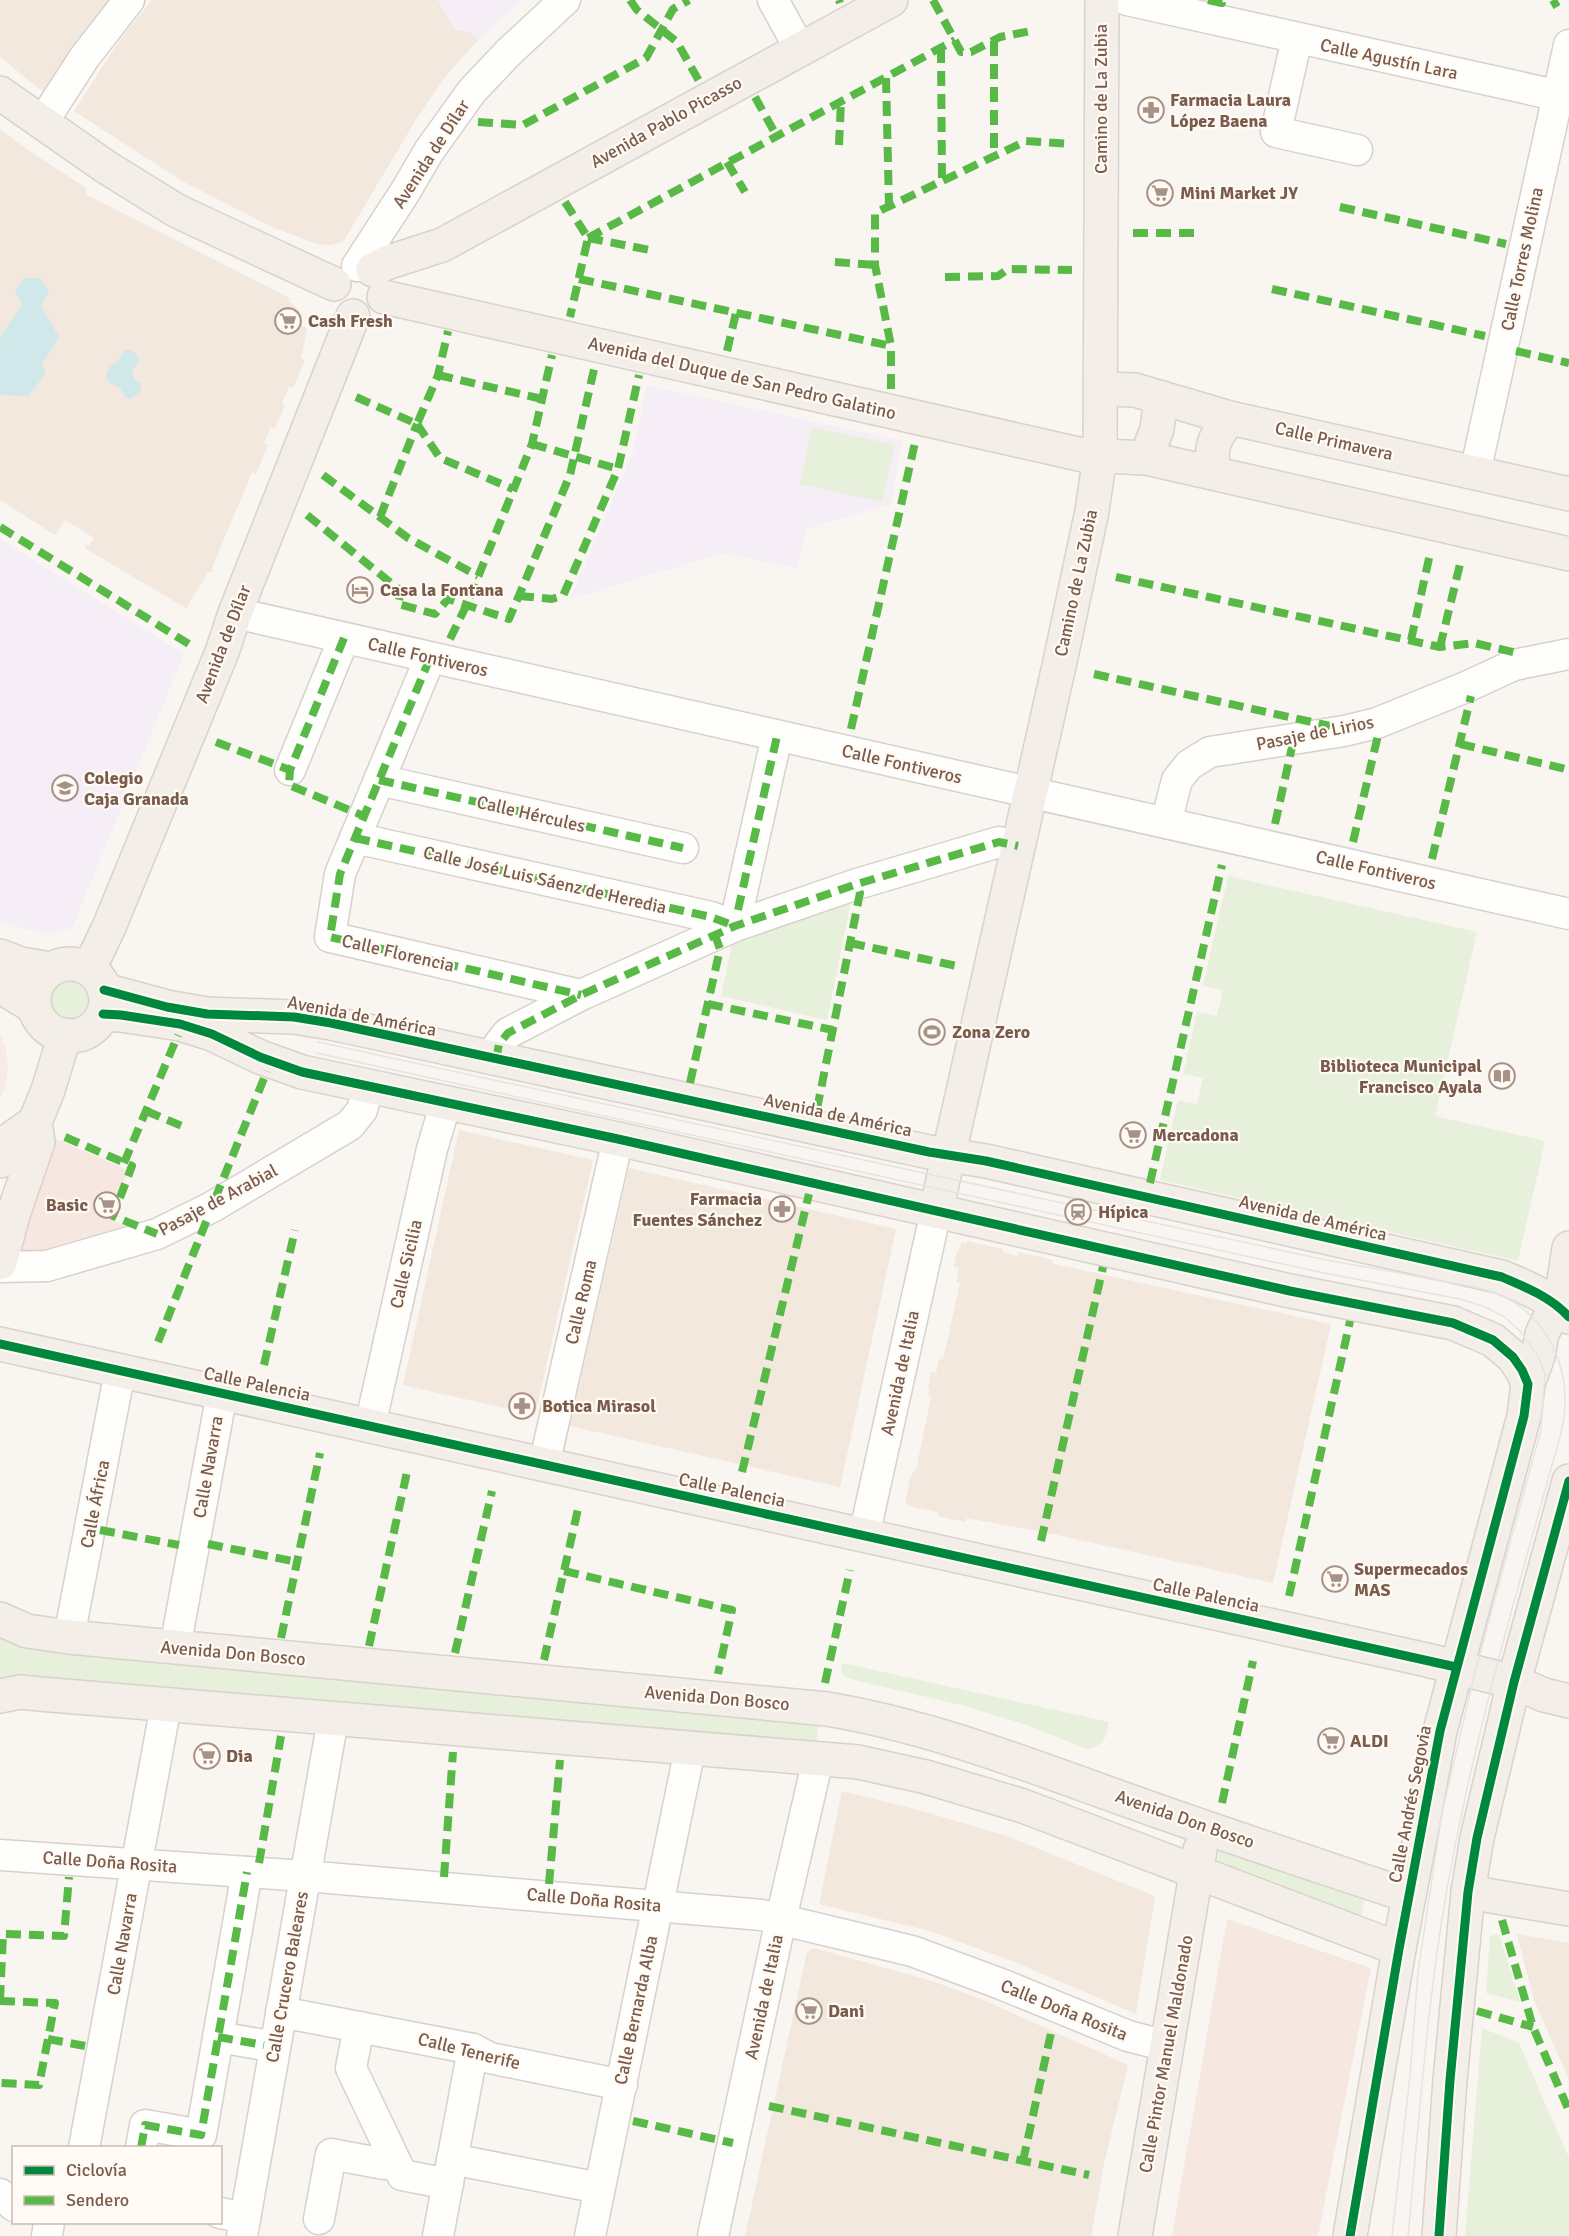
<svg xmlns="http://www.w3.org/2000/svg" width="1569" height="2236" viewBox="0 0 1569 2236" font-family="Signika,sans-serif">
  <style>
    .residential { fill: #f2e8de }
    .commercial { fill: #f6e8e1 }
    .education { fill: #f6eef6 }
    .medical { fill: #fae9e9 }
    .green { fill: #e7f0db }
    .water { fill: #d0e8ea }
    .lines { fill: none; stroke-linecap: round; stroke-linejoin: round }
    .minor-casing { stroke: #d7d1cb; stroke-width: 33 }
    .major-casing { stroke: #dad1cc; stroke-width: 36 }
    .minor { stroke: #fefefd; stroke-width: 30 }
    .major { stroke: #f3eee8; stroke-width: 33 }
    .tram { stroke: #e6e3e7; stroke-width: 1.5 }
    .quiet { stroke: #58b947; stroke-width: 8; stroke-dasharray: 15 8; stroke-linecap: butt }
    .cycleway-casing { stroke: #fffaf3; stroke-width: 13 }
    .cycleway { stroke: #00873e; stroke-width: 9 }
    .labels { text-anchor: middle; stroke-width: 4.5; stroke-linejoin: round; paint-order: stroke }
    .street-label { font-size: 18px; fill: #7a5c4d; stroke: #fffaf3 }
    .poi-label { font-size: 18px; font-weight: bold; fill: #7a5c4d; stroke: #fffaf3; text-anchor: start }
  </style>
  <rect width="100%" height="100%" fill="#f9f5f0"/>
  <g class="residential">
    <path d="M0,0H108L45,93L0,57Z"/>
    <path d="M152,0H438L455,30L470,32L478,40L446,76L417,118L343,242L330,245L317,244L272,227L182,181L74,111L119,41Z"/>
    <path d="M0,129L22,146L86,188L87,195L290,298L289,301L298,309L302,316L300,320L302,326L307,328L301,358L305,360L293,388L289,387L282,403L285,405L275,428L271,427L264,443L268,445L256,474L252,472L212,568L213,572L209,571L187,606L189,610L86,549L85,545H90L94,538L65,520L55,535L0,500Z"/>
    <path d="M459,1130L593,1160L535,1415L403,1385Z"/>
    <path d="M629,1168L896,1229L840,1487L570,1426Z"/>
    <path d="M967,1241L1003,1249L1002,1252L1017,1256L1018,1252L1053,1260L1052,1263L1054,1264L1331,1324L1273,1583L1053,1534L967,1518L965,1522L938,1516V1512L908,1506V1503H905L910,1479L914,1470H916L931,1397L928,1396L930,1389L928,1388L931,1372L936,1373L939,1359L943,1360L960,1283L956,1282L959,1268L954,1266L957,1251H959L961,1243L966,1244Z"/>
    <path d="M842,1791L922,1811L1007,1836L1155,1896L1136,2014L1012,1961L930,1931L819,1904Z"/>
    <path d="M1517,1934L1569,1943V2080L1534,2000Z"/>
    <path d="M814,1948L932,1981L981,1999L1128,2065L1104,2164L1091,2236H745L807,1952Z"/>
  </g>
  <g class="commercial">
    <path d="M56,1139L128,1170L109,1219L136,1231L93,1248L16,1253L40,1179Z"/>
    <path d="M1227,1919L1371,1968L1318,2236H1172Z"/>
  </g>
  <g class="education">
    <path d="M438,0H522L478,40L470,32L455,30Z"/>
    <path d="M647,385L902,441L891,504L806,529L797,568L723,553L570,599L633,452Z"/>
    <path d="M0,539L184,654L75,921L71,928L56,933L39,932L0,922Z"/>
  </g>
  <path class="medical" d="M0,1034L6,1049L8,1066L6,1086L0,1099Z"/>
  <g class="green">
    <path d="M812,427L895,445L882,502L800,484Z"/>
    <path d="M1228,876L1477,932L1435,1116L1545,1141L1518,1261L1160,1180L1178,1100L1197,1104L1203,1078L1183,1074L1197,1012L1217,1016L1223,990L1203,986Z"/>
    <path d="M852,896L827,1020L721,996L733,940Z"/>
    <circle cx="69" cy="1000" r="20"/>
    <path d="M0,1630L813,1717L819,1725L816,1744L0,1688Z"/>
    <path d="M842,1663L1109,1722C1106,1738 1105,1745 1087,1749L1027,1725L961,1705L846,1678L841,1671Z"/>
    <path d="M1220,1845L1366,1891L1360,1922L1217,1863Z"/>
    <path d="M1499,1934L1520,2002L1486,1993L1490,1936Z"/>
    <path d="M1482,2028L1519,2043L1569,2158V2236H1465Z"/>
  </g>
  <g class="water">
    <path d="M24,278H40L49,292L41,306L59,337L42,364L46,372L29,396L0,395V337L22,305L15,291Z"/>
    <path d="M125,349L134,352L140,360L132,371L134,379L140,383C144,391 136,396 129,399L125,397L120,388L109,382L106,375L110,366L118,362Z"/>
  </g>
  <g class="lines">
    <g class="minor-casing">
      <g id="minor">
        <path d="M773,0L800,49"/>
        <path d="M1127,0L1569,98"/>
        <path d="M1297,38L1276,132L1357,150"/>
        <path d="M42,123L84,58L129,0"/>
        <path d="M357,266L405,192L429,151L472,91L509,52L565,0"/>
        <path d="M1475,473L1569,45"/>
        <path d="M235,613L1569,914"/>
        <path d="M430,658L340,874L330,937L581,995"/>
        <path d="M290,770L344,638"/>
        <path d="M379,780L683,848"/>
        <path d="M1166,823L1177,780L1189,765L1210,752L1344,731L1377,723L1466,687L1514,665L1569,654"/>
        <path d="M355,838L711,917L735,926"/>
        <path d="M738,910L777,736"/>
        <path d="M496,1060L499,1044L508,1033L581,995L735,926L857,884L999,842L1018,846"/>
        <path d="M0,1267L47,1266L157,1234L212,1207L350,1125L362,1110L369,1086"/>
        <path d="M370,1426L432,1149L446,1102"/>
        <path d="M544,1465L618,1139"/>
        <path d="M864,1536L936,1211"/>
        <path d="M69,1637L120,1371"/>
        <path d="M175,1648L222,1393"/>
        <path d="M0,1855L305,1876L762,1915L912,1951L1001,1984L1128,2036L1167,2046"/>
        <path d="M281,2012L473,2049L490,2058L622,2085"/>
        <path d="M359,2027L351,2068L402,2175L448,2184"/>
        <path d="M218,2037L264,2045"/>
        <path d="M84,2148L166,1705"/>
        <path d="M141,2148L145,2125L201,2135L247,1872"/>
        <path d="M452,2159L584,2185"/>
        <path d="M0,2194L14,2206"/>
        <path d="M220,2213L245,2218"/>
        <path d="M319,2219L331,2154L384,2164L394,2159"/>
        <path d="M47,2236L49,2222"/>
        <path d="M242,2236L333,1719"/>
        <path d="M438,2236L473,2049"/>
        <path d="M590,2236L690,1749"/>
        <path d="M713,2236L781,1919L818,1759"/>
      </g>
    </g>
    <g class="major-casing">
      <g id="major">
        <path d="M0,93L106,167L177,211L334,284"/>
        <path d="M373,270L386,263L442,245L891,0"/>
        <path d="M384,297L1083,455L1146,458L1569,554"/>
        <path d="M1101,389L1135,390L1230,418L1569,494"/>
        <path d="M1146,458L1157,429L1161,398"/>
        <path d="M1214,473C1209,447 1214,438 1230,418"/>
        <path d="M0,956L21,964L51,969"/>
        <circle cx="70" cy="1000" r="36"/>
        <path d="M89,969L109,927L222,652L235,613L353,316"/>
        <path d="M0,986L34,1007"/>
        <path d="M104,990L167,1007L207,1014L294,1017L331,1023L929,1152L986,1161L1502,1277C1527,1288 1551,1297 1569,1317"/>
        <path d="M103,1014L121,1015L180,1024L212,1034L260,1057L302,1072L618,1139L1290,1291L1453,1323L1493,1340L1513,1357L1522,1370L1528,1384"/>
        <path d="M0,1161L8,1141L35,1122"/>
        <path d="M936,1211L1059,666L1092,511L1100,456L1102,0"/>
        <path d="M0,1263L14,1212L38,1142L35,1122L48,1090L65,1035"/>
        <path d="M0,1344L1427,1660L1514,1682L1544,1695L1569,1701"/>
        <path d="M0,1619L27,1631L69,1637L827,1709C929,1726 1026,1764 1124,1799C1218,1833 1314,1864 1409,1896"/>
        <path d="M0,1696L20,1692L40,1694L858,1762L926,1777L1023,1806L1399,1949"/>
        <path d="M1468,1892L1569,1909"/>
        <path d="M1135,2236L1200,1850"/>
        <path d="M1350,2236L1399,1949L1440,1731L1524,1416L1528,1384L1538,1356L1542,1334L1562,1293L1569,1248"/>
        <path d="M1439,2236L1450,2080L1468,1892L1477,1838L1514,1682L1569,1481"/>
      </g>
    </g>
    <use href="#minor" class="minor"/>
    <use href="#major" class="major"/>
    <g class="tram">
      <path d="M318,1042L1326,1260C1361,1266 1396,1272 1430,1279C1458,1284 1490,1287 1514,1302C1548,1324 1567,1366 1565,1405C1565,1416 1562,1427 1560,1437C1518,1587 1474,1736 1447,1889C1427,2004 1419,2121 1408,2236"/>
      <path d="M316,1053L1324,1273L1460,1299L1485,1307L1503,1316L1520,1331L1538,1356L1545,1374L1541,1430L1475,1672L1442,1813L1418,1972L1410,2076L1392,2236"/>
    </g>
    <g class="quiet">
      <path d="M630,0L637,10L677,42L699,81"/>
      <path d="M839,0L840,3"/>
      <path d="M933,0L961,52H971L1000,37L1031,31"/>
      <path d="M1208,0L1222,3V0"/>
      <path d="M1553,0L1557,7"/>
      <path d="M994,41V156"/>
      <path d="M941,48L942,181"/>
      <path d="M886,78L889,206"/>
      <path d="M755,97L776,135"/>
      <path d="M478,122L523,125L646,58L673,9L689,0"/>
      <path d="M839,145L841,102"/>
      <path d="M727,162L745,192"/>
      <path d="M565,202L588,238L570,317"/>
      <path d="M1340,207L1506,244"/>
      <path d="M1133,233H1199"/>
      <path d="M588,238L955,40"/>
      <path d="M588,238L655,251"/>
      <path d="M835,262L875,265"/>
      <path d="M945,277L998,276L1008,269L1072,270"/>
      <path d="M579,279L891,346"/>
      <path d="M1272,289L1485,336"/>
      <path d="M727,351L736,313"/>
      <path d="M1516,351L1569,363"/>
      <path d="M438,375L542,399"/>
      <path d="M891,389V346L875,265V213L1026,141L1072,144"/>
      <path d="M356,397L417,424L438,375L448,331"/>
      <path d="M417,424L440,458L513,489"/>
      <path d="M532,444L618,469"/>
      <path d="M323,475L408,538L478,576"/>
      <path d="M307,515L401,591L398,604L435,614L448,599L509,619L570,475L595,365"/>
      <path d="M380,517L417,424"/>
      <path d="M0,527L192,646"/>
      <path d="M1116,577L1440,647L1474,643L1517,653"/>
      <path d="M519,596L552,599L563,596L618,469L639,375"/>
      <path d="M344,638L290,770L289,785L364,816"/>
      <path d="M450,639L467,604L532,444L552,355"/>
      <path d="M1411,640L1430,554"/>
      <path d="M1440,647L1461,560"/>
      <path d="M430,658L340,874L330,937L581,995"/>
      <path d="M1094,674L1330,726"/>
      <path d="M851,729L916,438"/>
      <path d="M216,742L290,770"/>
      <path d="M1460,744L1566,769"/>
      <path d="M379,780L683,848"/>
      <path d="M1275,824L1292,747"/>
      <path d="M355,838L711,917L735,926"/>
      <path d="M1353,842L1379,731"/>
      <path d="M1432,859L1471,696"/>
      <path d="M738,910L777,736"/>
      <path d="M850,943L957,966"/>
      <path d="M708,1004L833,1030"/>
      <path d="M496,1060L499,1044L508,1033L581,995L735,926L857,884L999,842L1018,846"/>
      <path d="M690,1083L720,949L715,935"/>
      <path d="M817,1109L860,893L857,884"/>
      <path d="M146,1111L182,1126"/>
      <path d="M65,1137L132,1166L113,1216L157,1234"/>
      <path d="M124,1163L178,1035"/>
      <path d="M1150,1183L1222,865"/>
      <path d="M215,1199L267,1071"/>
      <path d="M158,1342L208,1217"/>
      <path d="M264,1365L295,1230"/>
      <path d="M742,1472L809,1194"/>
      <path d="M100,1530L179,1545"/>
      <path d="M1041,1541L1103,1267"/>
      <path d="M208,1544L297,1562"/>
      <path d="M564,1571L732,1610L718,1674"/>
      <path d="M1289,1596L1350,1321"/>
      <path d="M281,1638L320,1453"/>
      <path d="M369,1646L407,1472"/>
      <path d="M455,1653L492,1491"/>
      <path d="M544,1660L578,1509"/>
      <path d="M825,1683L850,1570"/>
      <path d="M1222,1803L1253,1661"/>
      <path d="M259,1863L281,1736"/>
      <path d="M444,1877L453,1752"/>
      <path d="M549,1884L560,1760"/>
      <path d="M1502,1920L1533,2027L1569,2111"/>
      <path d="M0,2000L3,1934L64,1936L69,1877"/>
      <path d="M0,2001L55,2003L39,2085L0,2083"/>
      <path d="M1477,2011L1533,2027"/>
      <path d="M218,2037L264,2045"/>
      <path d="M48,2039L85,2046"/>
      <path d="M769,2106L1089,2175"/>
      <path d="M633,2121L733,2143"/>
      <path d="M141,2148L145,2125L201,2135L247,1872"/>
      <path d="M1023,2161L1051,2033"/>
    </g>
    <g class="cycleway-casing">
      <g id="cycleway">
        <path d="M104,990L167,1007L207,1014L294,1017L331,1023L929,1152L986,1161L1502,1277C1527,1288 1551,1297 1569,1317"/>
        <path d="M103,1014L121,1015L180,1024L212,1034L260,1057L302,1072L618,1139L1290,1291L1453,1323L1493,1340L1513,1357L1522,1370L1528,1384L1524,1416L1440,1731L1399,1949L1350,2236"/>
        <path d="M0,1344L1456,1667"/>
        <path d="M1439,2236L1450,2080L1468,1892L1477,1838L1514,1682L1569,1481"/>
      </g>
    </g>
    <use href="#cycleway" class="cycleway"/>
  </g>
  <defs>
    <g id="pharmacy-ring" transform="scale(1.35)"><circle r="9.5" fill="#fffaf3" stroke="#a69286" stroke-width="1.5"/><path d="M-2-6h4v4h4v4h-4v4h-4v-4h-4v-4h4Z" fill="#a69286"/></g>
    <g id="supermarket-ring" transform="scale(1.35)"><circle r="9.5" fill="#fffaf3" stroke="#a69286" stroke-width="1.5"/><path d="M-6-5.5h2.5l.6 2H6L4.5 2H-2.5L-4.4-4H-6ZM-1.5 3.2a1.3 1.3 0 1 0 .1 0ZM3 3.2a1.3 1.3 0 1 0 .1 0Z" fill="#a69286"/></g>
    <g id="hotel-ring" transform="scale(1.35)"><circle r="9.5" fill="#fffaf3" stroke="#a69286" stroke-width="1.5"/><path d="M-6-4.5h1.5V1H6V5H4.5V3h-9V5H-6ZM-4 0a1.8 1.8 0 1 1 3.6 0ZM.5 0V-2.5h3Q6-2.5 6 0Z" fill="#a69286"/></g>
    <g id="school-ring" transform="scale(1.35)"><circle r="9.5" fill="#fffaf3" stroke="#a69286" stroke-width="1.5"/><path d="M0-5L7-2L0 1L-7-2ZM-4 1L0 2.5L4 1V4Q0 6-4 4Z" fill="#a69286"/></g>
    <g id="stadium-ring" transform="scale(1.35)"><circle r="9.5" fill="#fffaf3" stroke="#a69286" stroke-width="1.5"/><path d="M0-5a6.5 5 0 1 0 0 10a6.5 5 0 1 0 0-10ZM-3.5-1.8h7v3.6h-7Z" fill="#a69286"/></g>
    <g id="library-ring" transform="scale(1.35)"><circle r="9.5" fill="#fffaf3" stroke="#a69286" stroke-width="1.5"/><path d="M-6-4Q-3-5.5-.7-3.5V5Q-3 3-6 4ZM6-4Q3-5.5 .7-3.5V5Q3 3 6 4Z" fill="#a69286"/></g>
    <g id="station-ring" transform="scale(1.35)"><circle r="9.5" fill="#fffaf3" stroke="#a69286" stroke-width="1.5"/><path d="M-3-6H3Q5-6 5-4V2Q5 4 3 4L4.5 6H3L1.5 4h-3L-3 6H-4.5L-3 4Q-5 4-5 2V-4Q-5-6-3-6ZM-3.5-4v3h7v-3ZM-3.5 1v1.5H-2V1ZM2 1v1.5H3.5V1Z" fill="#a69286"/></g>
  </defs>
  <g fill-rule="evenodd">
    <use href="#pharmacy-ring" x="1151" y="110"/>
    <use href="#supermarket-ring" x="1160" y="193"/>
    <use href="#supermarket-ring" x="288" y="321"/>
    <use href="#hotel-ring" x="360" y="590"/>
    <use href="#school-ring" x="65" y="788"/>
    <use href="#stadium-ring" x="932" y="1032"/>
    <use href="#library-ring" x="1502" y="1076"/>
    <use href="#supermarket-ring" x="1133" y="1135"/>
    <use href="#supermarket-ring" x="107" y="1205"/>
    <use href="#pharmacy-ring" x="782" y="1209"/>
    <use href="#station-ring" x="1078" y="1212"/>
    <use href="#pharmacy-ring" x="522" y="1406"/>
    <use href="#supermarket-ring" x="1335" y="1579"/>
    <use href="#supermarket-ring" x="1331" y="1741"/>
    <use href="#supermarket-ring" x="207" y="1756"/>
    <use href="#supermarket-ring" x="809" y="2011"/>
  </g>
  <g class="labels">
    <g class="street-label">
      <text transform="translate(1389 59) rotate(12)" y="6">Calle Agustín Lara</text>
      <text transform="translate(1101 99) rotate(-90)" y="6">Camino de La Zubia</text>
      <text transform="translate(666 122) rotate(-29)" y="6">Avenida Pablo Picasso</text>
      <text transform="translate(431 154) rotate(-57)" y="6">Avenida de Dílar</text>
      <text transform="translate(1522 259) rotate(-78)" y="6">Calle Torres Molina</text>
      <text transform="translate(742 378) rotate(13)" y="6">Avenida del Duque de San Pedro Galatino</text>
      <text transform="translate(1334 441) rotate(13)" y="6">Calle Primavera</text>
      <text transform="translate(1076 583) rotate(-78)" y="6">Camino de La Zubia</text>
      <text transform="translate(223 644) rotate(-69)" y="6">Avenida de Dílar</text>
      <text transform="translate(428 657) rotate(13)" y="6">Calle Fontiveros</text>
      <text transform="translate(1315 733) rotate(-11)" y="6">Pasaje de Lirios</text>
      <text transform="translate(902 764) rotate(13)" y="6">Calle Fontiveros</text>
      <text transform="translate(531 814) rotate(13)" y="6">Calle Hércules</text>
      <text transform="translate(1376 870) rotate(13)" y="6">Calle Fontiveros</text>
      <text transform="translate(545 880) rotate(13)" y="6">Calle José Luis Sáenz de Heredia</text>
      <text transform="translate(398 953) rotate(13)" y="6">Calle Florencia</text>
      <text transform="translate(362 1016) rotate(11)" y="6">Avenida de América</text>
      <text transform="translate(838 1115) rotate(12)" y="6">Avenida de América</text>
      <text transform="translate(218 1200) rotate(-28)" y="6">Pasaje de Arabial</text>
      <text transform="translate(1313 1218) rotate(13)" y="6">Avenida de América</text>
      <text transform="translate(406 1264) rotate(-77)" y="6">Calle Sicilia</text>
      <text transform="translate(581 1302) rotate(-77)" y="6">Calle Roma</text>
      <text transform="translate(900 1373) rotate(-78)" y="6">Avenida de Italia</text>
      <text transform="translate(257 1384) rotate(12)" y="6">Calle Palencia</text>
      <text transform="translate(208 1467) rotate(-80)" y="6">Calle Navarra</text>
      <text transform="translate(732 1490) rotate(12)" y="6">Calle Palencia</text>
      <text transform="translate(95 1504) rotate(-79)" y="6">Calle África</text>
      <text transform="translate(1206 1595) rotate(12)" y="6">Calle Palencia</text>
      <text transform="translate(233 1653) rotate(5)" y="6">Avenida Don Bosco</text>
      <text transform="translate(717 1698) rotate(5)" y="6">Avenida Don Bosco</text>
      <text transform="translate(1410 1804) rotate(-79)" y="6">Calle Andrés Segovia</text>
      <text transform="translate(1185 1819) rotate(19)" y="6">Avenida Don Bosco</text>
      <text transform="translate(110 1862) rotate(4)" y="6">Calle Doña Rosita</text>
      <text transform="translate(594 1900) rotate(5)" y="6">Calle Doña Rosita</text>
      <text transform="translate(122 1944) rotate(-80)" y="6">Calle Navarra</text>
      <text transform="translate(287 1977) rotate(-80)" y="6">Calle Crucero Baleares</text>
      <text transform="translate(764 1997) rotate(-78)" y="6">Avenida de Italia</text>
      <text transform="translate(636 2010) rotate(-78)" y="6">Calle Bernarda Alba</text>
      <text transform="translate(1064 2010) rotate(22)" y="6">Calle Doña Rosita</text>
      <text transform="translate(469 2051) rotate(14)" y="6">Calle Tenerife</text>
      <text transform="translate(1166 2054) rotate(-80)" y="6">Calle Pintor Manuel Maldonado</text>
    </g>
    <g class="poi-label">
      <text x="1170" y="106">Farmacia Laura<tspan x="1170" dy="21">López Baena</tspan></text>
      <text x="1180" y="199">Mini Market JY</text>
      <text x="308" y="327">Cash Fresh</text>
      <text x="380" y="596">Casa la Fontana</text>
      <text x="84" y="784">Colegio<tspan x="84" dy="21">Caja Granada</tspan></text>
      <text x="952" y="1038">Zona Zero</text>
      <text x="1482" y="1072" text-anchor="end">Biblioteca Municipal<tspan x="1482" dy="21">Francisco Ayala</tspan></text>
      <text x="1152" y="1141">Mercadona</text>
      <text x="762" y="1205" text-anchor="end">Farmacia<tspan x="762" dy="21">Fuentes Sánchez</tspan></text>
      <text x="88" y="1211" text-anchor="end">Basic</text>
      <text x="1098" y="1218">Hípica</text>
      <text x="542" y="1412">Botica Mirasol</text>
      <text x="1354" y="1575">Supermecados<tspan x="1354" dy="21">MAS</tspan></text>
      <text x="1350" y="1747">ALDI</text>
      <text x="226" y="1762">Dia</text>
      <text x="828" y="2017">Dani</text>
    </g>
  </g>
  <rect x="12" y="2146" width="210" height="78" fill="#fffaf3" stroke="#cabbb1" stroke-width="1.5"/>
  <rect x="24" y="2166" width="30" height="9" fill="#00873e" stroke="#cabbb1" stroke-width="1.5"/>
  <text x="66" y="2176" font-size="18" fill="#7a5c4d">Ciclovía</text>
  <rect x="24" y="2196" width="30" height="9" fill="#58b947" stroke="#cabbb1" stroke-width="1.5"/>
  <text x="66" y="2206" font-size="18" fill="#7a5c4d">Sendero</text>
</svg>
